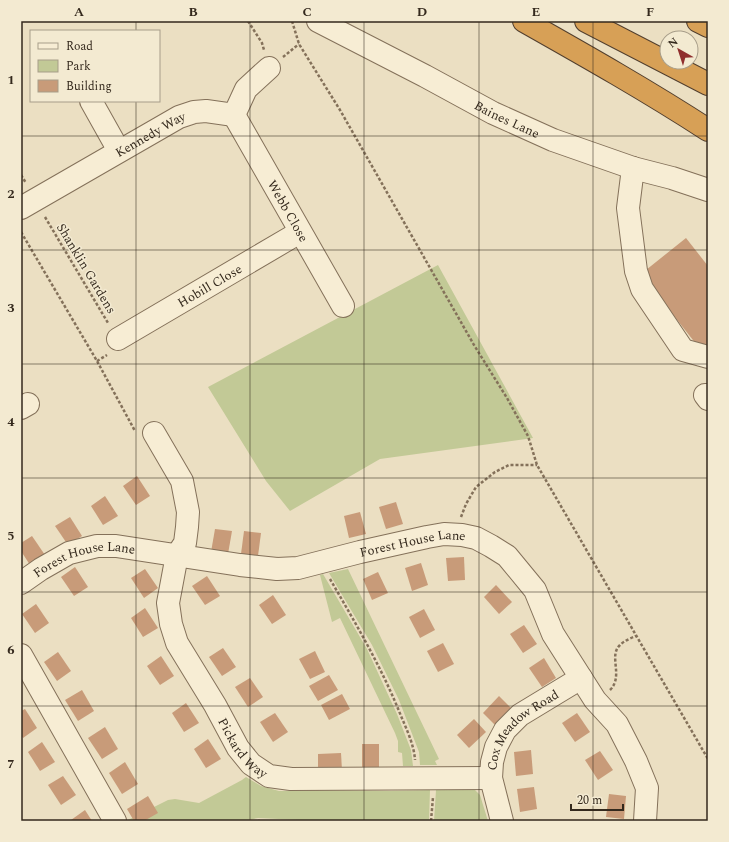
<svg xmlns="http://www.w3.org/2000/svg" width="729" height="842" viewBox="0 0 729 842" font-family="Spectral,serif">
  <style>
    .green { fill: #c2c996 }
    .building { fill: #c89b79 }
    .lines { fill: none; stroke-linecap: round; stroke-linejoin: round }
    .minor-casing { stroke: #84715a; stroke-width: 24 }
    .highway-casing { stroke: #523f2e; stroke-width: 24 }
    .path { stroke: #84715a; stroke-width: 2.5; stroke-dasharray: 3 2; stroke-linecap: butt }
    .minor { stroke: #f7edd4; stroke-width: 22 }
    .highway { stroke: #d7a056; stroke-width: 22 }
    .grid { fill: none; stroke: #34291d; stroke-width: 1; stroke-opacity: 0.55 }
    .labels { text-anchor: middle; stroke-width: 3; stroke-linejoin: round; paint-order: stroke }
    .street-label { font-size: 13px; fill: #34291d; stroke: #f3ead1 }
    .neatline { fill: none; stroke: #34291d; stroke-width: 1.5 }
    .grid-label { font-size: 13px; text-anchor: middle; font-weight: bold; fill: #34291d }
  </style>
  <rect width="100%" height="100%" fill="#ebdfc2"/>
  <g class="green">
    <path d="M438,265L533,438L380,459L290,511L266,481L208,387Z"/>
    <path d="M348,569L439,759L435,761L437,765H420L419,752L399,700L372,645L329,573Z"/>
    <path d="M323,574L367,649L397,714L411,750L413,766H403L402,753L398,752V741L395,733L340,618L332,622L320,575Z"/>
    <path d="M246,777L261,786L279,791H287L315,790L391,791L430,790L429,821H320L258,818L242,821H129L128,820L168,800L175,799L199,803L242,780Z"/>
    <path d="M470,789L475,790L480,795L488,821H434L436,790Z"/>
  </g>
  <g class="building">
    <path d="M686,238L708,266V343L700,349L641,274Z"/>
    <path d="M137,476L150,496L136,505L123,486Z"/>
    <path d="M105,496L118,516L103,525L91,506Z"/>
    <path d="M396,502L403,524L386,529L379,507Z"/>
    <path d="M360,512L366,534L349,538L344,516Z"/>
    <path d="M70,517L82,536L68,545L55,526Z"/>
    <path d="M215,529L232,531L228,554L211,552Z"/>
    <path d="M244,531L261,533L258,556L241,554Z"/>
    <path d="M32,536L45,555L30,565L21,551V543Z"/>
    <path d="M464,557L465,580L448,581L446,558Z"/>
    <path d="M421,563L428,585L412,591L405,568Z"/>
    <path d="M75,567L88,587L74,596L61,577Z"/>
    <path d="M145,569L158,588L144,598L131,578Z"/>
    <path d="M378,572L388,593L372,600L363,579Z"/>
    <path d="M207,576L220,596L205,605L192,586Z"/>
    <path d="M496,585L512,602L499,614L484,597Z"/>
    <path d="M273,595L286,615L272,624L259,605Z"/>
    <path d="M36,604L49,623L35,633L22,614Z"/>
    <path d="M145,608L158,628L143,637L131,618Z"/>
    <path d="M424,609L435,630L420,638L409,617Z"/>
    <path d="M524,625L537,644L523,653L510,634Z"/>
    <path d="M443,643L454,664L438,672L427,651Z"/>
    <path d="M223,648L236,667L222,676L209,657Z"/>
    <path d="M315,651L325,672L310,679L299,659Z"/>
    <path d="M58,652L71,671L57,681L44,662Z"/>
    <path d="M161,656L174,676L160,685L147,666Z"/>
    <path d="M544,658L556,678L542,687L529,668Z"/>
    <path d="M329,675L338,690L318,701L309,686Z"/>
    <path d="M250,678L263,697L248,707L235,687Z"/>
    <path d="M82,690L94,711L78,721L65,700Z"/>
    <path d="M342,694L350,709L329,720L321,705Z"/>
    <path d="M499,696L511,708L495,725L483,713Z"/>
    <path d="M186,703L199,723L184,732L172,713Z"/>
    <path d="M25,709L37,728L23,738L21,735V711Z"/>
    <path d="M275,713L288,732L273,742L260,722Z"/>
    <path d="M577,713L590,732L575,742L562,723Z"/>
    <path d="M474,719L486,732L469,748L457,735Z"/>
    <path d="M105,727L118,749L102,759L88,738Z"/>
    <path d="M208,739L221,759L206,768L194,749Z"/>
    <path d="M42,742L55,762L40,771L28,752Z"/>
    <path d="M362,744H379V767L362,768Z"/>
    <path d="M531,750L533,774L516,776L514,752Z"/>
    <path d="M600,751L613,770L598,780L585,760Z"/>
    <path d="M341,753L342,770L318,771V754Z"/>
    <path d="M125,762L138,784L122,794L109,773Z"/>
    <path d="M63,776L76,795L61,805L48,785Z"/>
    <path d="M534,787L537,809L520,812L517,789Z"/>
    <path d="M609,794L626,796L624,819L606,817Z"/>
    <path d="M148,796L158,813L144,821H134L127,809Z"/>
    <path d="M85,810L92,821H72L71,820Z"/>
  </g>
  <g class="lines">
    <g class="minor-casing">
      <g id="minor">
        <path id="s1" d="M318,21L425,76L493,113L553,140L633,168L672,178L708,190"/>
        <path d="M91,101L119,151"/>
        <path id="s2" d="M234,115L343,306"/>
        <path d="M633,168L628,208L636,271L642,289L683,350L708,357"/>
        <path id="s3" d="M21,208L179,117L194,112L206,111L234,115L246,89L269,68"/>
        <path id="s4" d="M118,339L300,232"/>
        <path d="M705,395L708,399"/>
        <path d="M21,408L28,404"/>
        <path id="s5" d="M154,433L182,481L188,512L187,527L185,543L177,555L168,603L171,624L177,643L215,705L238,748L251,764L269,776L291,779L491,778"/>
        <path id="s6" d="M21,583L41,569L69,553L97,546H116L240,565L277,569L298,568L360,552L427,537L444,534L462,535L476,538L491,546L507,556L535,590L553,634L595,700L617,724L636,761L647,788L645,821"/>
        <path d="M21,655L115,821"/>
        <path id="s7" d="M502,821L491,778L492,762L496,747L505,730L520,715L581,678"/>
      </g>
    </g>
    <g class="highway-casing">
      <g id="highway">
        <path d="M524,21C586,56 648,91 708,130"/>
        <path d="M586,21L708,84"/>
        <path d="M698,21L708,26"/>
      </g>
    </g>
    <g class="path">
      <path d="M248,21L262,43L264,50"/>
      <path d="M292,21L299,44L340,110L474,345L507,398L528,436L537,465L708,759"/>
      <path d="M283,57L299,44"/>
      <path d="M21,175L26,183"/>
      <path d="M45,217L108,323"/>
      <path d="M21,232L97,361L135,431"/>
      <path d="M97,361L107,355"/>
      <path d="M461,517L466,504L476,487L495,472L509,465H537"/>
      <path d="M330,579C356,624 382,668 401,716C407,730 414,745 415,760"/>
      <path d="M610,690C624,676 608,656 620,645C624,641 631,638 636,636"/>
      <path d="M258,821H260"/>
      <path d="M431,821L433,797"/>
    </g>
    <use href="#minor" class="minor"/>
    <use href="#highway" class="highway"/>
  </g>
  <path class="grid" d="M136,21V31M250,21V821M364,21V821M479,21V821M593,21V821M136,101V821M21,136H708M21,250H708M21,364H708M21,478H708M21,592H708M21,706H708"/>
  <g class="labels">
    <g class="street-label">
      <text dy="5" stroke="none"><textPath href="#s1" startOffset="213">Baines Lane</textPath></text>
      <text dy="5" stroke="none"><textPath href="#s3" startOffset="149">Kennedy Way</textPath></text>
      <text dy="5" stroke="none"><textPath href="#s2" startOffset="110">Webb Close</textPath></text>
      <text transform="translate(87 268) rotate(59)" y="5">Shanklin Gardens</text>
      <text dy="5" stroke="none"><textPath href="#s4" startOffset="106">Hobill Close</textPath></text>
      <text dy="5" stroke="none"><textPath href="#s6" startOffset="406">Forest House Lane</textPath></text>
      <text dy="5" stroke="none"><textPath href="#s6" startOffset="70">Forest House Lane</textPath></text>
      <text dy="5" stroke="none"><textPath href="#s7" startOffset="106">Cox Meadow Road</textPath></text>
      <text dy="5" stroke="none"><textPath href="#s5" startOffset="347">Pickard Way</textPath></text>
    </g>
  </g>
  <rect width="729" height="842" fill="none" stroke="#f3ead1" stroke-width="44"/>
  <rect x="30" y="30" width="130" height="72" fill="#f3ead1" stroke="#a79d89"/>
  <rect x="38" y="43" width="20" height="6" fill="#f7edd4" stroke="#a79d89"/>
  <text x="66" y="50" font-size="12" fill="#34291d">Road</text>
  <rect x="38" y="60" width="20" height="12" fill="#c2c996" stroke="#a79d89"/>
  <text x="66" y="70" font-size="12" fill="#34291d">Park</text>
  <rect x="38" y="80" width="20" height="12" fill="#c89b79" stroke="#a79d89"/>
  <text x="66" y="90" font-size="12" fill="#34291d">Building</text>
  <g transform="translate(679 50) rotate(321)"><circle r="19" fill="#f3ead1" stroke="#a79d89"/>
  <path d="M0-3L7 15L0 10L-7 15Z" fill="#902e2d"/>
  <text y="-6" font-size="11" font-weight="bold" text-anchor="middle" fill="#34291d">N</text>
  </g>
  <path d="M571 804v6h52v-6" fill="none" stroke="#34291d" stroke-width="2"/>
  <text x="577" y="804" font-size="12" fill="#34291d" stroke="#f3ead1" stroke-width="3" paint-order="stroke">20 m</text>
  <rect x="22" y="22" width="685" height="798" class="neatline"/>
  <g class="grid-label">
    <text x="79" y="16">A</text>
    <text x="193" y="16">B</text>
    <text x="307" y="16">C</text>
    <text x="422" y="16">D</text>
    <text x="536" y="16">E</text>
    <text x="650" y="16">F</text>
    <text x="11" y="84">1</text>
    <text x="11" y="198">2</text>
    <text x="11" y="312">3</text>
    <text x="11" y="426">4</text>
    <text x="11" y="540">5</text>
    <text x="11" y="654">6</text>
    <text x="11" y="768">7</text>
  </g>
</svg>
